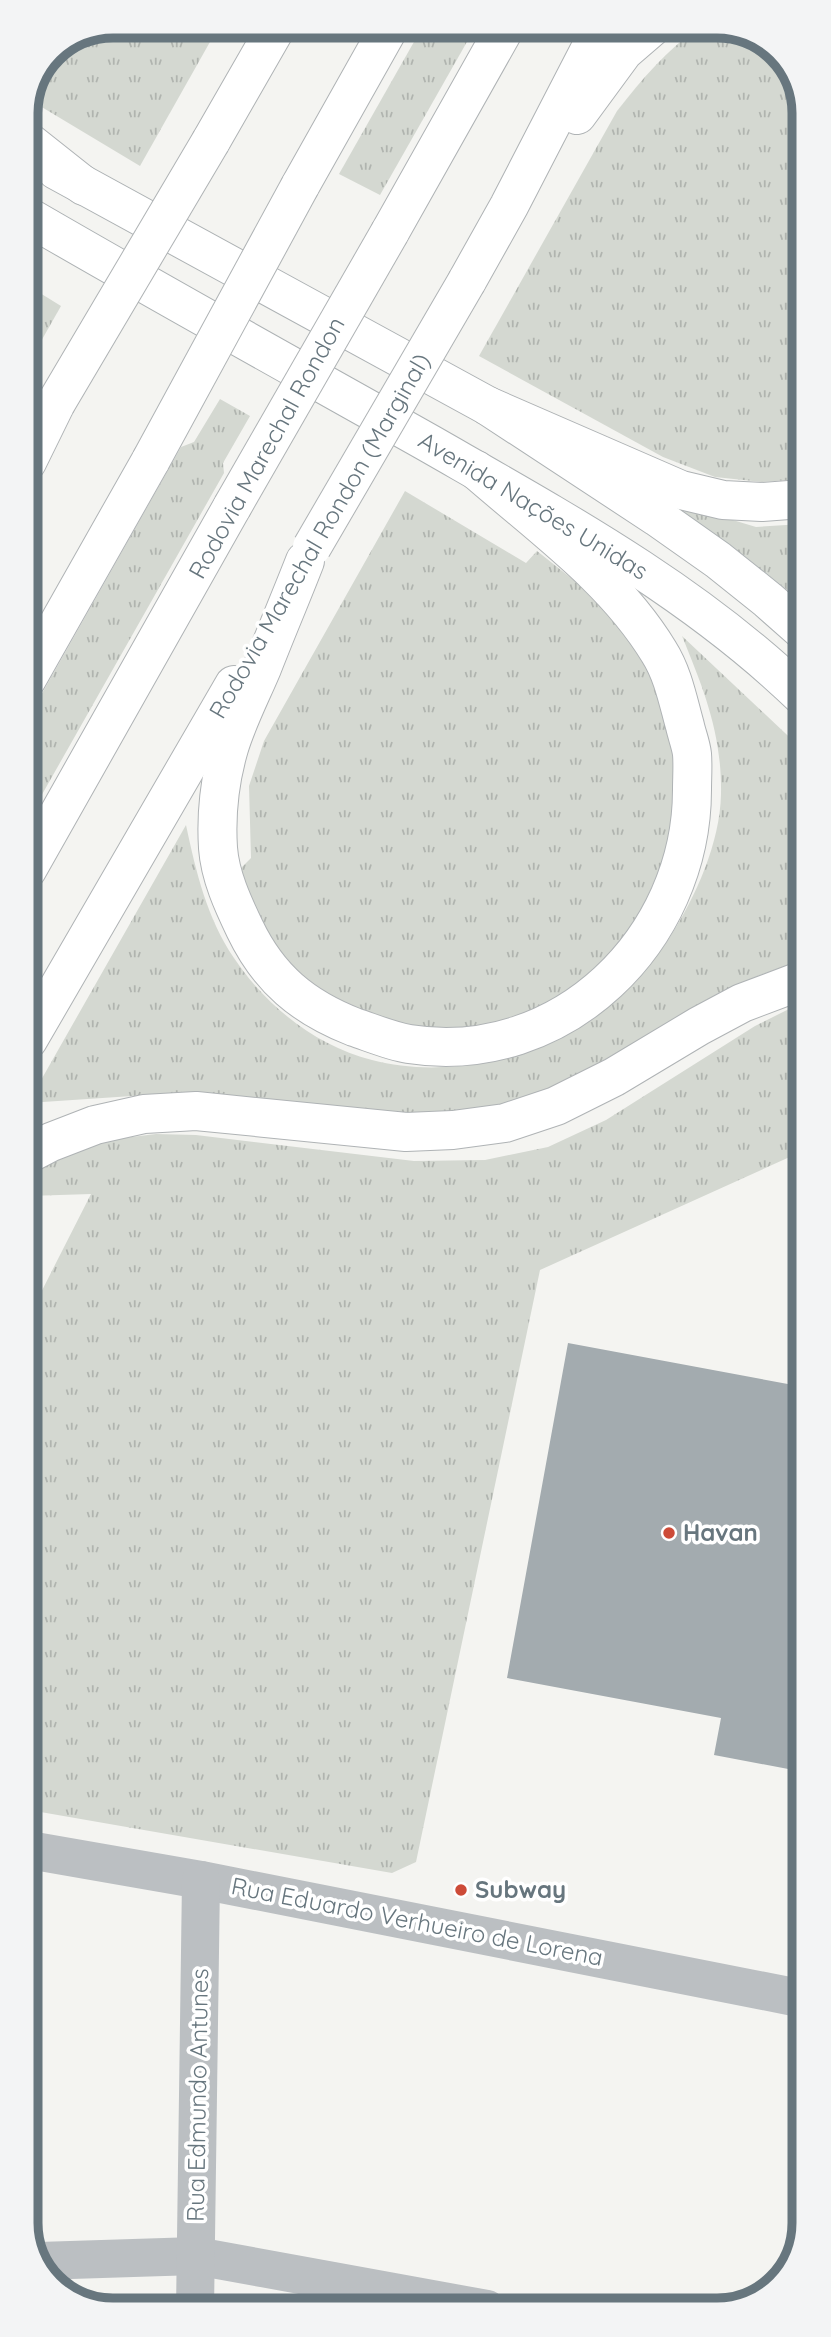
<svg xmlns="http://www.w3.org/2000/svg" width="831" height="2337" viewBox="0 0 831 2337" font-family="Quicksand,sans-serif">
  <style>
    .grass { fill: url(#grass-tufts) }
    .building { fill: #a3abaf }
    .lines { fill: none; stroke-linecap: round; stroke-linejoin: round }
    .major-casing { stroke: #adb2b4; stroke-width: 40 }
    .highway-casing { stroke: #afb3b5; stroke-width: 40 }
    .minor { stroke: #bbbfc2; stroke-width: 38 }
    .major { stroke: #fff; stroke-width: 38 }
    .highway { stroke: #fff; stroke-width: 38 }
    .highway-bridge-casing { stroke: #afb3b5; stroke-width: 40; stroke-linecap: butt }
    .highway-bridge { stroke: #fff; stroke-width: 38 }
    .poi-dot { fill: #cd4b38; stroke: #fff; stroke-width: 2.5 }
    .labels { text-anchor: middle; stroke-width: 7; stroke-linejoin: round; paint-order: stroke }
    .street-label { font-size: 24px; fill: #67767e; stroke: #fff }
    .poi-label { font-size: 24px; font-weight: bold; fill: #67767e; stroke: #fff; text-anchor: start }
    .rim { fill: none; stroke: #67767e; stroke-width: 9 }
  </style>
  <defs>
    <pattern id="grass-tufts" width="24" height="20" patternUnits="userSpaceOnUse" patternTransform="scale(1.75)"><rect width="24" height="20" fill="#d4d8d1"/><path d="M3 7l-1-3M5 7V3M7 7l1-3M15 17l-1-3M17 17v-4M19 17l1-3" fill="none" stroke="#b0b4af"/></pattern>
  </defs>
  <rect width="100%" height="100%" fill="#f4f4f1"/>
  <g class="grass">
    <path d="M114,26H219L140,166L30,100L52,52Z"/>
    <path d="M423,26H476L380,195L339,174Z"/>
    <path d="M700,26H723L771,45L802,91V479L762,482L715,477L663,457L479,356L617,111C642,79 667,50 700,26Z"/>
    <path d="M27,285L61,306L27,366Z"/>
    <path d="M220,399L250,416L223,463L224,473L27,821V720L181,447L194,442Z"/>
    <path d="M405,491L526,563L537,551L576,582L630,636L650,675L668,720L676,758L670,846L637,920L612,953L579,982L548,1003L511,1021L469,1030L386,1024L305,984L271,947L252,908L241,868L251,858L249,786L264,741Z"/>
    <path d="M663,499L756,527L802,524V602L733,547Z"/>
    <path d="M682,636L803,750V960L760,975L713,997L566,1082L521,1099L479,1110L436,1114L379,1112L147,1095L28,1103L186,825C196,872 207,918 234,958C266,1006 316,1046 372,1060C443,1079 535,1060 594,1018C624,996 650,967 670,937C696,896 720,843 721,794C722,734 704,690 682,636Z"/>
    <path d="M803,1002V1151L540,1270L416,1862L392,1873L29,1810L28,1318L91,1194L28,1196V1171L68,1152L115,1139L156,1134L196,1135L414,1161L485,1160L548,1147L606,1120L755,1026Z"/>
  </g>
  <path class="building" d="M568,1343L804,1387V1772L714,1755L721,1718L507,1678Z"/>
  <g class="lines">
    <g class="major-casing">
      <g id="major">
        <path d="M56,170L488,406L657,517L718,560L768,600L802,630"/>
        <path d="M27,216C161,294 297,369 432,445C561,519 695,592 803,697"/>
      </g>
    </g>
    <g class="highway-casing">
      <g id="highway">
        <path d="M577,115L624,51L653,26"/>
        <path d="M26,140L84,186"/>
        <path d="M211,141L277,26"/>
        <path d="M300,186L390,26"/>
        <path d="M27,220L47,228"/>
        <path d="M390,232L506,26"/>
        <path d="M467,281L509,206L602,26"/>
        <path d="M488,406L681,490L723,500L762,502L802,499"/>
        <path d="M27,462L56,403"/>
        <path d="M305,561C291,597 276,632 262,668C251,694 237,721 229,748C220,779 216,816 218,848C220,876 233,904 245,929C269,979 303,1007 354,1027C372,1033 391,1041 409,1044C562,1068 692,939 692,790C692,778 693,765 692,754C691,745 687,735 685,726C678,701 673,674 659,652C614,578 540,526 476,470"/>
        <path d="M27,679L151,460"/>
        <path d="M27,870L232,507"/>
        <path d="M28,1040L234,685"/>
        <path d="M28,1154L51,1142L95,1125L144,1114L196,1111L406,1132L453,1130L505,1123L556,1106L614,1077L699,1026L742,1003L803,980"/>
      </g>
    </g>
    <g class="minor">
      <path d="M29,1850L201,1880L804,1999"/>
      <path d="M39,2261L196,2256L487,2309"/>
      <path d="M195,2310L201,1880"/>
    </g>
    <use href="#major" class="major"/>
    <use href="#highway" class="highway"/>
    <g class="highway-bridge-casing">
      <g id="highway-bridge">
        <path d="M56,403L211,141"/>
        <path d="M151,460L300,186"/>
        <path d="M232,507L390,232"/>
        <path d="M312,547L467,281"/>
      </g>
    </g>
    <use href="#highway-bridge" class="highway-bridge"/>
  </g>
  <g class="poi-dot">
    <circle cx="669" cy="1533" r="7"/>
    <circle cx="461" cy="1890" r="7"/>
  </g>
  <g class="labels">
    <g class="street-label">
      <text transform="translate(267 448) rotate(-61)" y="8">Rodovia Marechal Rondon</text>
      <text transform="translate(533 506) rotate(31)" y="8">Avenida Nações Unidas</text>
      <text transform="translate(320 536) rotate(-60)" y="8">Rodovia Marechal Rondon (Marginal)</text>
      <text transform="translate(417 1922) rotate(11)" y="8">Rua Eduardo Verhueiro de Lorena</text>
      <text transform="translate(198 2095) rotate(-89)" y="8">Rua Edmundo Antunes</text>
    </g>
    <g class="poi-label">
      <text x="683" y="1541">Havan</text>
      <text x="475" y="1898">Subway</text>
    </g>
  </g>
  <path d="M0 0H831V2337H0ZM113 38H717A75 75 0 0 1 792 113V2223A75 75 0 0 1 717 2298H113A75 75 0 0 1 38 2223V113A75 75 0 0 1 113 38Z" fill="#f3f4f5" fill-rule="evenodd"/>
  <path class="rim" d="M113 38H717A75 75 0 0 1 792 113V2223A75 75 0 0 1 717 2298H113A75 75 0 0 1 38 2223V113A75 75 0 0 1 113 38Z"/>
</svg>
